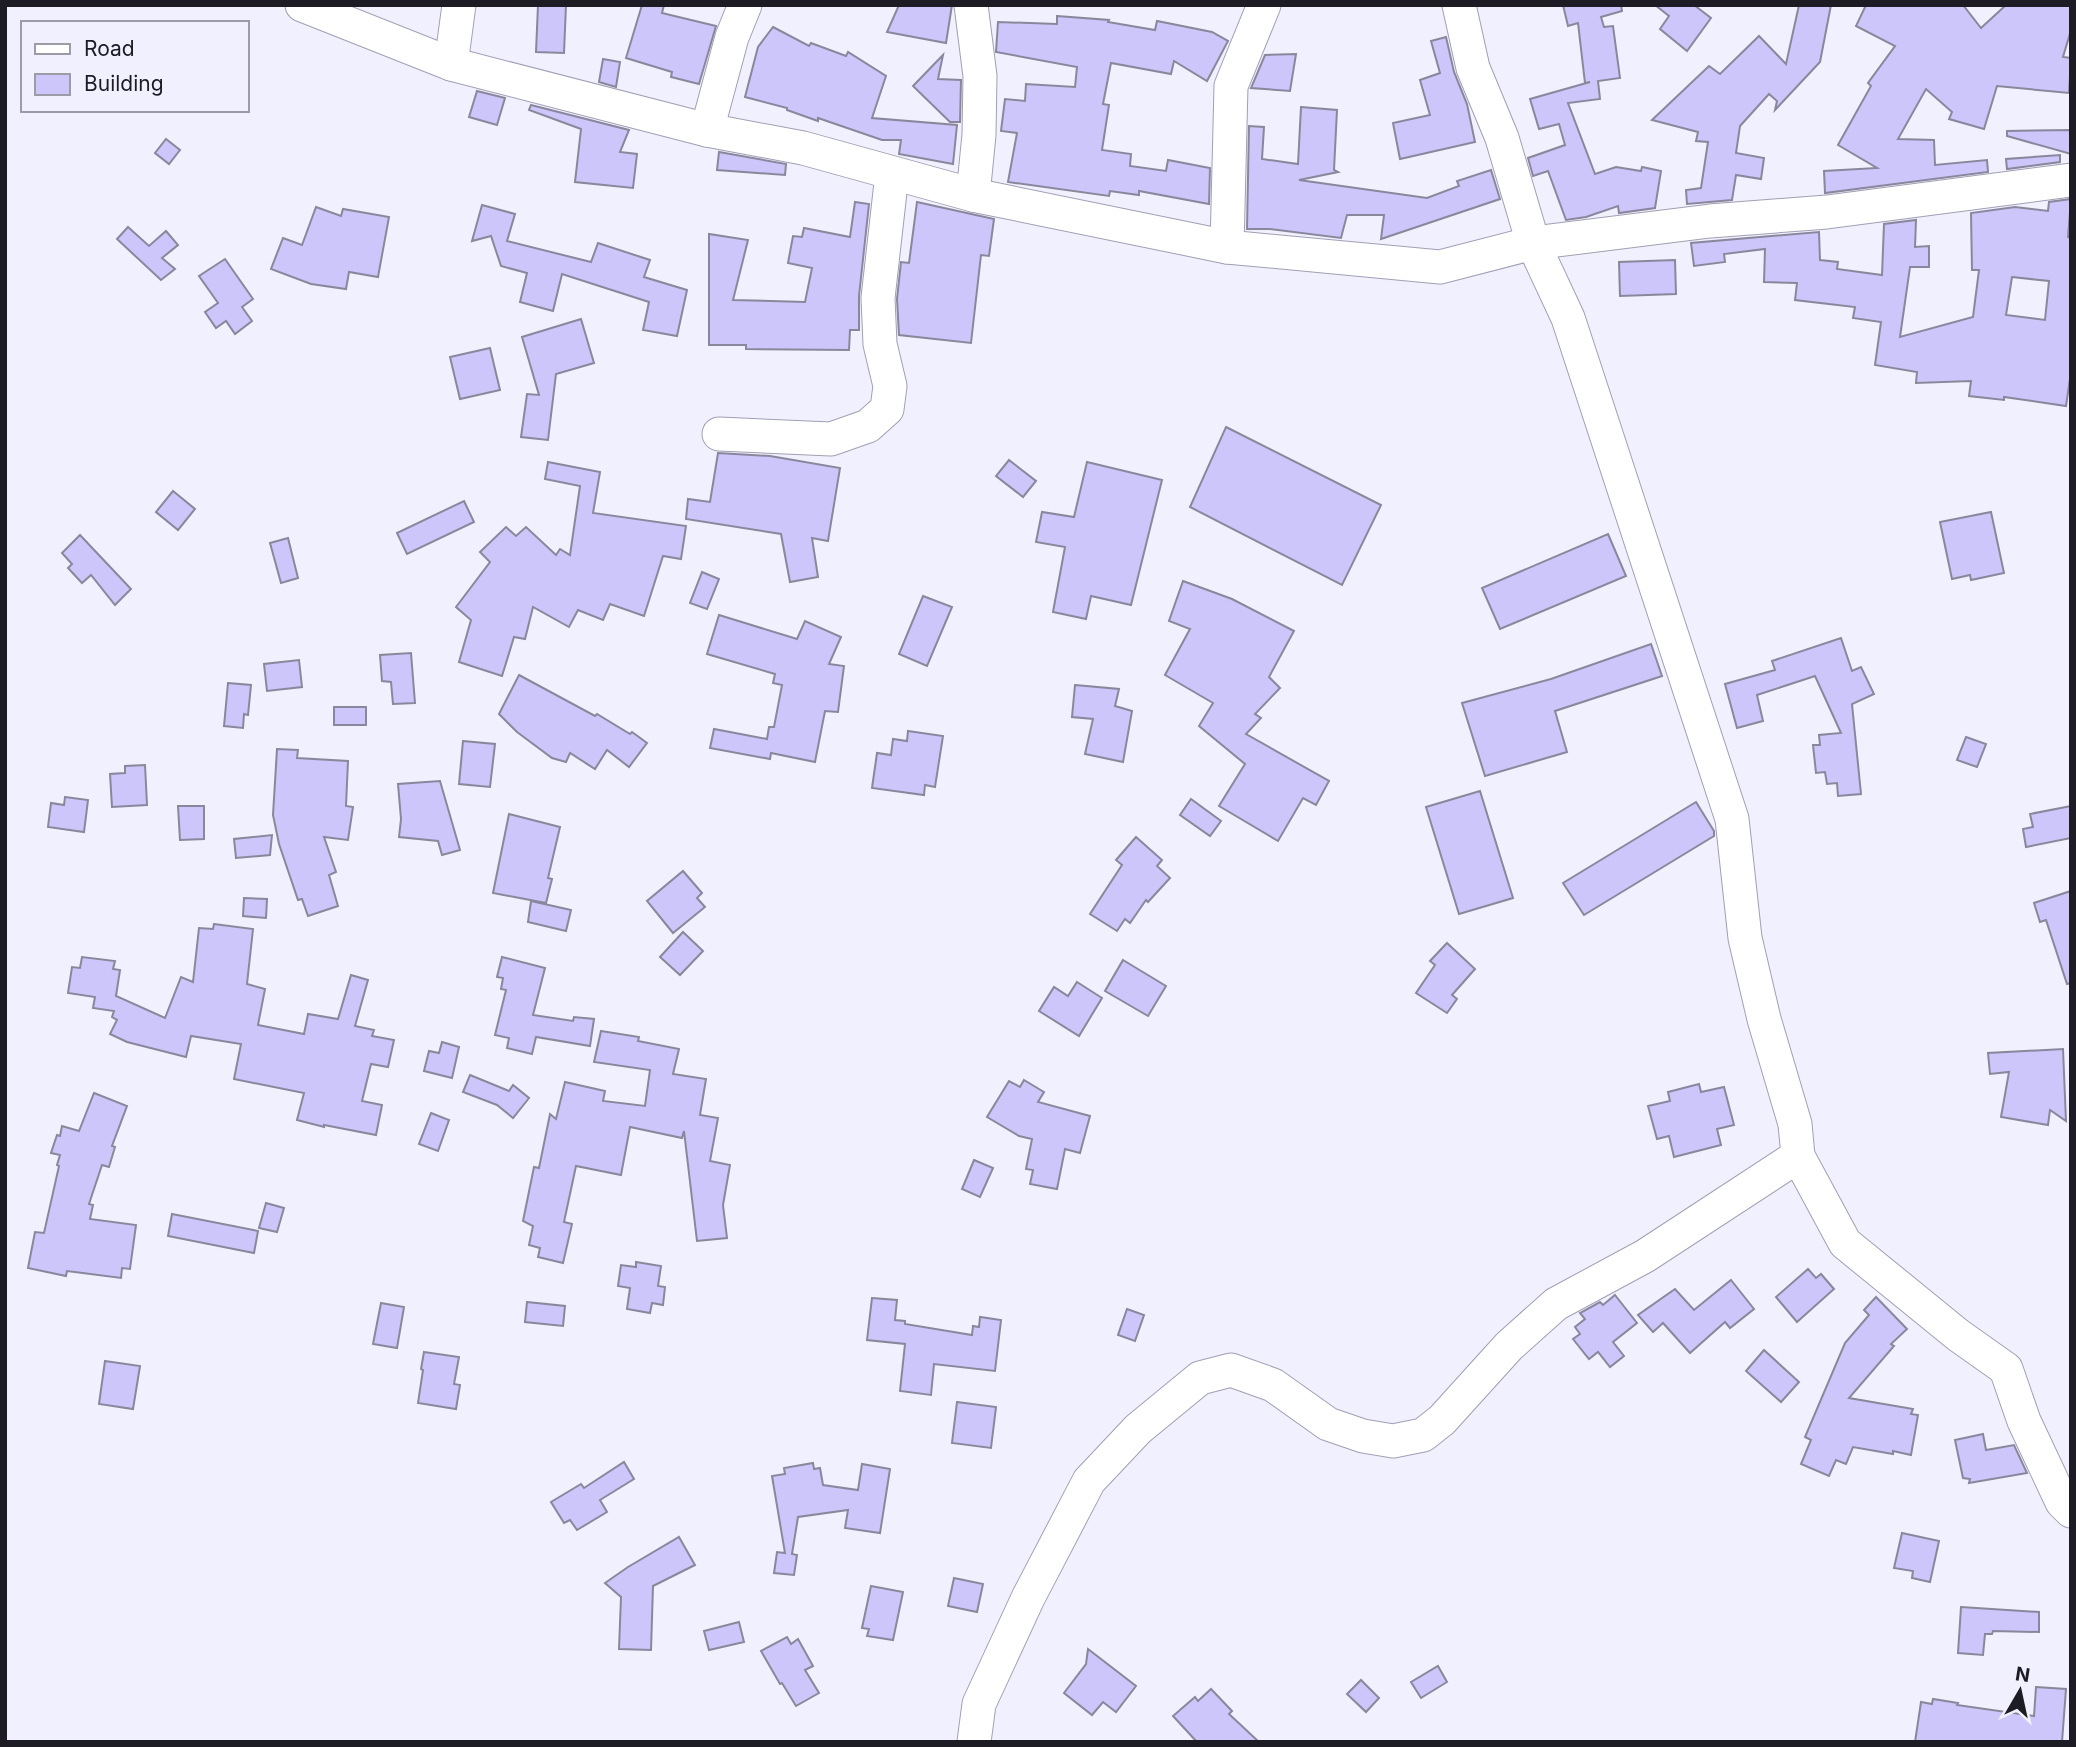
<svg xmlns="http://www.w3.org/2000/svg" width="2076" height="1747" viewBox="0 0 2076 1747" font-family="Inter,sans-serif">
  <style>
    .building { fill: #cdc6fa; stroke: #8a879c; stroke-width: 2; fill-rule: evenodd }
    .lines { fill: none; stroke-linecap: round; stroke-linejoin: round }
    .minor-casing { stroke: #a19fb5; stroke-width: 35 }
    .minor { stroke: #fff; stroke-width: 33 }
  </style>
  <rect width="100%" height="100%" fill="#f1f0fe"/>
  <g class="building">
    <path d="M538,5H566L564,53L536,52Z"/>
    <path d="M642,5H664L662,13L716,26L699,84L671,77L672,72L626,58Z"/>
    <path d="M899,5H952L946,43L887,32Z"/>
    <path d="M1563,5H1621L1622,11L1601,17L1604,27L1613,26L1620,78L1598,81L1600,99L1568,103L1595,174L1616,167L1641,171L1642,167L1661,171L1655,208L1619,213L1618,206L1586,217L1566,220L1548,171L1533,176L1528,158L1565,145L1559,124L1539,129L1530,99L1590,82L1585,83L1578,23L1568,26Z"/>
    <path d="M1655,5H1694L1711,18L1687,51L1660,29L1669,16Z"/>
    <path d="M1799,5H1831L1820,62L1775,110L1777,101L1769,94L1740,126L1736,153L1764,158L1761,179L1736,175L1732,200L1687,204L1686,190L1701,188L1708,142L1696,141L1698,132L1652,120L1709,66L1720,74L1759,36L1786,64Z"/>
    <path d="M1866,5H1963L1981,28L2006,5H2071V30L2063,57L2071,58L2069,93L1997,86L1984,129L1949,119L1952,112L1926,89L1898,139L1934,140L1935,165L1987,160L1988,172L1825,193L1824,171L1877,168L1838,145L1871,86L1868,83L1895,46L1856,26Z"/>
    <path d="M1057,16L1109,20L1108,22L1155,30L1157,21L1212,32L1228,41L1207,81L1174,61L1171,74L1111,63L1103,104L1109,105L1102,150L1131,154L1130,166L1166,171L1168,160L1210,168L1209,204L1139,191V195L1110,191L1109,196L1008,182L1017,133L1001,131L1005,99L1025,101L1026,84L1075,87L1077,67L996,52L998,22L1057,24Z"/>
    <path d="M773,27L809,46L811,43L846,56L848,52L886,76L872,118L957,125L953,164L899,154L901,140H882L818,118V121L787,110V108L745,97L758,47Z"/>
    <path d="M1446,37L1454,72L1467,104L1475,142L1400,159L1393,123L1430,115L1420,80L1440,73L1431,41Z"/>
    <path d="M1296,54L1290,91L1251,88L1265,55Z"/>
    <path d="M943,55L938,79L961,80L960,122H950L913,86Z"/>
    <path d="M603,59L620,62L616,87L599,82Z"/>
    <path d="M477,91L505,98L497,125L469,117Z"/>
    <path d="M531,105L629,130L620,152L637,154L633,188L575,182L581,129L529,110Z"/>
    <path d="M1301,107L1337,110L1334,170L1338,172L1299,180L1427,198L1459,186L1457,181L1491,170L1500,199L1381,239L1384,215H1347L1341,238L1270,229H1247L1249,126L1264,127L1262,159L1298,164Z"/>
    <path d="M2071,130V154L2007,136V131Z"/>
    <path d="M166,139L180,150L169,164L155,153Z"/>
    <path d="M719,152L786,164L785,175L717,170Z"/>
    <path d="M2060,155V162L2007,169L2006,159Z"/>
    <path d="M2071,199L2068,237L2071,238V372L2066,406L2004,397V400L1969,396L1971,381L1916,383L1917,372L1875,365L1881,322L1853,318L1855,307L1795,300L1797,283L1764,282L1765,249L1724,254L1725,262L1694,266L1691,243L1819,232L1820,260L1838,262L1837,269L1882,275L1884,224L1916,220L1915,247L1929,246V267H1910L1900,337L1973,317L1979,270H1972L1971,213L2015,207L2048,211L2049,202ZM2012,277L2049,281L2045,320L2006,315Z"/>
    <path d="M855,202L869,204L859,296V330H850L849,350L746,349V345H709V234L748,240L733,300L805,302L812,268L788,263L793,236L802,237L804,228L850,237Z"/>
    <path d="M917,202L994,219L989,256L981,255L971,343L899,335L897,299L901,262L909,263Z"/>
    <path d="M482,205L515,214L507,241L591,262L598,243L650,260L644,277L687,290L677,336L643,330L649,302L562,274L553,311L520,302L527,273L501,266L491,236L472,241Z"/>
    <path d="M316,207L341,216L343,209L389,217L378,277L349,272L346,289L311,284L271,269L283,238L302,245Z"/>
    <path d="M128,227L149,246L166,231L178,245L162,258L175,269L161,280L117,239Z"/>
    <path d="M225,259L253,299L242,307L252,321L235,334L226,321L216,328L205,312L218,303L199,276Z"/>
    <path d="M1675,260L1676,294L1620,296L1619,262Z"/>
    <path d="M581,319L594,363L556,374L548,440L521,437L527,394L539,395L522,337Z"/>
    <path d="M490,348L500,390L460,399L450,357Z"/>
    <path d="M1226,427L1381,505L1342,585L1190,507Z"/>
    <path d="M718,453L770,456L840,468L828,541L812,538L818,577L790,582L781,534L686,519L688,499L710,502Z"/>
    <path d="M1009,460L1036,481L1023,497L996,476Z"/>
    <path d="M548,462L600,472L593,513L686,526L681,559L663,556L644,616L610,604L603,620L578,610L569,627L533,607L525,639L514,637L502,676L459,662L471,620L456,607L490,562L480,552L506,527L516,536L526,527L556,555L560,549L570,555L580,486L545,479Z"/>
    <path d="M1087,462L1162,480L1131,605L1091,596L1086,619L1053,612L1065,547L1036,542L1042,512L1074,517Z"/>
    <path d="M173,491L195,509L178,530L156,512Z"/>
    <path d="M464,501L474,522L407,554L397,533Z"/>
    <path d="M1991,512L2004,573L1971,580L1970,575L1952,579L1940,522Z"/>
    <path d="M1608,534L1626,576L1500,629L1482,588Z"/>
    <path d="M80,535L131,589L115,605L91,575L82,583L68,568L72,564L62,553Z"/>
    <path d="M288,538L298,578L281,583L270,543Z"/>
    <path d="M702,572L719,579L707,609L690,603Z"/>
    <path d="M1183,581L1232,599L1294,631L1269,677L1280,688L1255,714L1261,718L1246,734L1329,781L1316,805L1303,798L1278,841L1219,806L1245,764L1199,726L1213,703L1165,675L1190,629L1169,621Z"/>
    <path d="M923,596L952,607L927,666L899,654Z"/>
    <path d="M719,615L797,639L805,621L841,637L829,664L844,666L838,712L825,711L815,762L771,753L770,759L710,748L714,729L767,739L769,727H774L782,685L773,683L775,674L707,654Z"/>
    <path d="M1841,638L1852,671L1861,667L1874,694L1852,704L1861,794L1838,796L1837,783L1827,784L1825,772L1816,773L1813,745H1820L1819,735L1841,733L1815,676L1757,695L1763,721L1737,728L1725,684L1775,670L1772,661Z"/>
    <path d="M1651,644L1662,676L1555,711L1567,752L1485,776L1462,703L1551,679Z"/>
    <path d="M411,653L415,703L393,704L391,682L382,681L380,655Z"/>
    <path d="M299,660L302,687L267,691L264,664Z"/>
    <path d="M519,675L595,716L597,714L630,734L632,732L647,743L629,767L607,750L595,769L570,753L566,762L552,758L517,732L499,714Z"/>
    <path d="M228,683L251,685L248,715L244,714L243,728L224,726Z"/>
    <path d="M1075,685L1119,689L1115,706L1132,711L1123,762L1085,754L1093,719L1072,717Z"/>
    <rect x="334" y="707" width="32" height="18"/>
    <path d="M908,731L943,736L935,787L925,785L924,795L872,788L877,753L891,755L893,739L907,741Z"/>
    <path d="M1966,737L1986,744L1977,767L1957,760Z"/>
    <path d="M463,741L495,744L490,787L459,784Z"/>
    <path d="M277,749L298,750L297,758L348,761L346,806L353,807L348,840L324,837L336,872L329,875L338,906L308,916L302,899L298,900L279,844L273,815Z"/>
    <path d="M145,765L147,805L112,807L110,774L125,773V766Z"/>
    <path d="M440,781L460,850L442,855L438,841L399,837L401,819L398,784Z"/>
    <path d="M1480,791L1513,898L1459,914L1426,807Z"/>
    <path d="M65,797L88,800L84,832L48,827L51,803L64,805Z"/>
    <path d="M1191,799L1221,821L1210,836L1180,815Z"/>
    <path d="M1696,802L1714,831V836L1584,915L1563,883Z"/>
    <path d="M178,806H204V839L180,840Z"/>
    <path d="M2071,806V838L2026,847L2023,829L2033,827L2030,814Z"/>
    <path d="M509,814L560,827L548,878L552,879L546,903L493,893Z"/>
    <path d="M272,835L270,855L236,858L234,839Z"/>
    <path d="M1136,837L1162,860L1157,866L1170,878L1148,902L1146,900L1130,923L1125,919L1117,931L1090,914L1122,865L1116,860Z"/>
    <path d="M683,871L702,893L697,898L705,907L673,933L647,901Z"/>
    <path d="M2071,891V983L2067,984L2046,920L2040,922L2034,903Z"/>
    <path d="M244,898L267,899L266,918L243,916Z"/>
    <path d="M531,901L571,910L566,931L528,922Z"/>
    <path d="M214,924L253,929L247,984L265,989L258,1025L304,1034L308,1014L338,1019L351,975L368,980L355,1026L374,1030L372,1036L394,1040L388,1067L371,1064L362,1101L382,1105L376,1135L324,1125V1127L297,1120L304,1093L234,1079L241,1044L191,1036L186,1057L127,1042L110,1034L117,1020L112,1017L114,1011L93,1008L95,997L68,993L72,967L80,968L82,957L115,961L113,969L120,970L116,996L165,1018L181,977L193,982L199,928L213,929Z"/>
    <path d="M683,932L703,951L680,975L660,957Z"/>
    <path d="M1447,943L1475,969L1452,995L1457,999L1447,1013L1416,993L1435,965L1430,961Z"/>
    <path d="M502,957L545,968L533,1015L573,1021L574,1017L594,1019L590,1046L536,1037L532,1054L507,1048L509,1038L495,1035L506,990L501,989L503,978L497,977Z"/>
    <path d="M1123,960L1166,986L1148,1016L1105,991Z"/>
    <path d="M1077,982L1102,998L1079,1036L1039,1011L1054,987L1068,996Z"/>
    <path d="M601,1031L639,1037L638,1041L679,1049L673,1074L706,1079L700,1115L718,1118L710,1161L730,1165L723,1205L727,1238L697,1241L684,1131L682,1138L630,1127L621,1175L576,1166L564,1222L572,1224L563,1263L538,1257L540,1248L529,1245L533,1226L523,1221L534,1167L539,1168L550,1114L556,1119L565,1082L605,1091L603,1101L645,1106L650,1070L594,1062Z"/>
    <path d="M442,1042L459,1047L452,1078L424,1071L429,1051L439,1053Z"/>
    <path d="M2063,1049L2066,1121L2050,1110L2048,1125L2001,1117L2009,1072L1990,1074L1988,1053Z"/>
    <path d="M470,1075L509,1091L513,1085L529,1098L513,1118L497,1105L463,1092Z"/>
    <path d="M1024,1080L1044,1092L1038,1102L1090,1116L1080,1153L1065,1149L1057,1189L1030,1184L1033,1170L1026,1169L1032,1139L1019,1136L987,1117L1009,1081L1020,1087Z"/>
    <path d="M1699,1084L1701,1092L1724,1087L1734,1125L1717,1129L1721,1145L1674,1157L1669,1136L1657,1139L1648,1106L1670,1101L1668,1092Z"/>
    <path d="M94,1093L127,1106L112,1146L115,1147L109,1167L102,1165L89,1204L93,1205L90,1219L136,1225L130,1269L122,1268L121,1278L67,1271L66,1276L28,1268L35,1232L44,1233L59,1166L57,1165L60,1155L51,1153L57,1135L60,1136L62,1126L79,1131Z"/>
    <path d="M431,1113L449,1120L438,1151L419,1144Z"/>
    <path d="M974,1160L993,1168L980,1197L962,1189Z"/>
    <path d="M266,1203L284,1208L277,1232L259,1228Z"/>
    <path d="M172,1214L258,1231L254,1253L168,1236Z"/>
    <path d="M636,1262L661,1266L658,1286L665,1287L663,1305L652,1303L650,1313L627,1309L630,1288L618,1286L621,1265L636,1267Z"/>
    <path d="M1808,1269L1816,1278L1821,1274L1834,1289L1797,1322L1776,1297Z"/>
    <path d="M1731,1280L1754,1309L1730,1328L1725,1322L1690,1353L1663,1323L1653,1332L1638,1315L1675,1289L1694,1310Z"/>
    <path d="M1615,1295L1637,1323L1613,1342L1624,1356L1610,1367L1598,1352L1589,1359L1573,1339L1580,1334L1575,1327L1585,1319L1580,1313L1600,1302L1603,1305Z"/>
    <path d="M1876,1297L1907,1329L1891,1344L1894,1346L1849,1398L1913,1409L1911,1414L1918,1415L1911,1455L1893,1451V1454L1853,1447L1846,1464L1836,1460L1829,1476L1801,1464L1811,1440L1805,1437L1845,1343L1869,1315L1864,1310Z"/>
    <path d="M872,1298L897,1300L895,1320L905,1321V1324L972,1335L973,1326L979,1327L980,1317L1001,1320L995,1371L934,1364L931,1395L900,1391L905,1344L867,1340Z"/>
    <path d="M527,1302L565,1306L563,1326L525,1322Z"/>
    <path d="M381,1303L404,1307L397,1348L373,1344Z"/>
    <path d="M1127,1309L1144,1315L1135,1341L1118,1335Z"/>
    <path d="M1764,1350L1799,1382L1781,1402L1746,1371Z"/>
    <path d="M424,1352L459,1357L454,1384L460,1385L456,1409L418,1403L423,1370L421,1369Z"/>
    <path d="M105,1361L140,1366L133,1409L99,1404Z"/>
    <path d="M957,1402L996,1407L991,1448L952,1443Z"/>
    <path d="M1983,1434L1986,1450L2014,1445L2027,1473L1969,1483L1970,1479L1963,1478L1955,1440Z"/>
    <path d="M624,1462L634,1479L600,1500L607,1512L577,1530L570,1520L564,1523L551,1502L581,1484L584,1488Z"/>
    <path d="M813,1463L814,1469L820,1468L823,1485L858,1490L862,1464L890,1469L880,1533L845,1528L848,1510L798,1517L792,1554L797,1555L794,1575L774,1573L777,1552L785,1553L772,1476L785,1474L784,1468Z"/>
    <path d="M1902,1533L1939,1541L1930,1582L1912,1578L1913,1571L1894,1568Z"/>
    <path d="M679,1537L695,1565L653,1586L651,1650L619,1649L621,1597L605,1583L628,1567Z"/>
    <path d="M954,1578L983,1584L977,1612L948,1606Z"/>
    <path d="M871,1586L903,1592L893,1640L867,1636L869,1629L862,1628Z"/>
    <path d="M1961,1607L2039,1612V1632L1993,1631L1992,1634H1985L1983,1655L1958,1653Z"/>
    <path d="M739,1622L744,1642L709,1650L704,1631Z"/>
    <path d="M787,1637L791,1644L798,1639L813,1666L805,1670L819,1693L796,1706L782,1683L780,1684L761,1651Z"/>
    <path d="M1088,1649L1136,1686L1116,1712L1103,1702L1092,1715L1064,1693L1086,1664Z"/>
    <path d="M1438,1666L1447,1682L1421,1698L1411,1682Z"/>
    <path d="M1361,1680L1379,1698L1366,1712L1347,1694Z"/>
    <path d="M2036,1687L2066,1689L2062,1742H1915L1921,1702L1932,1704L1933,1699L1958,1703L1957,1705L2034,1716Z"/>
    <path d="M1211,1689L1232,1711L1229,1714L1259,1742H1197L1173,1716L1195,1697L1198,1701Z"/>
  </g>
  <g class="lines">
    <g class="minor-casing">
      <g id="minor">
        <path d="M302,5L451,64L707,130L803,148L973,195L1227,247L1440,267L1533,243L1710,221L1827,212L2071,180"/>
        <path d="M971,5L980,76L979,135L973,195"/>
        <path d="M1459,5L1473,68L1502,138L1533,243L1568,318L1732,819L1745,938L1764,1019L1795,1124L1798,1156L1845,1243L1958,1335L2006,1369L2024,1421L2062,1502L2071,1511"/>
        <path d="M451,64L459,5"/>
        <path d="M707,130L732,37L745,5"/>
        <path d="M1227,247L1231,86L1264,5"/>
        <path d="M719,434L831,439L868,426L887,409L890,386L880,344L878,298L892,174"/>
        <path d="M974,1742L979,1704L1028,1598L1089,1481L1138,1429L1200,1378L1231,1370L1273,1385L1328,1424L1363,1436L1393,1441L1423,1435L1442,1420L1509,1346L1556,1304L1645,1256L1798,1156"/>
      </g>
    </g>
    <use href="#minor" class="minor"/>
  </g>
  <rect width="2076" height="1747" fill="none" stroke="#1d1c24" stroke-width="14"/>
  <rect x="21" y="21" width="228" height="91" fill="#f1f0fe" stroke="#9c9ba7" stroke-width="2"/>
  <rect x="35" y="44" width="35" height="10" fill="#ffffff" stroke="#9c9ba7" stroke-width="2"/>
  <text x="84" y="56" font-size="21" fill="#1d1c24">Road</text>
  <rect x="35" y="74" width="35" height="21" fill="#cdc6fa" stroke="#9c9ba7" stroke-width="2"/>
  <text x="84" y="91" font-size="21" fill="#1d1c24">Building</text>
  <g transform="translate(2020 1691) rotate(9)" stroke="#f1f0fe" stroke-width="5" paint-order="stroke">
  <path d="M0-5L12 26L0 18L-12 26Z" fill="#1d1c24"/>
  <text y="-10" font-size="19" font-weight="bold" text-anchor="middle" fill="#1d1c24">N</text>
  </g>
</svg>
